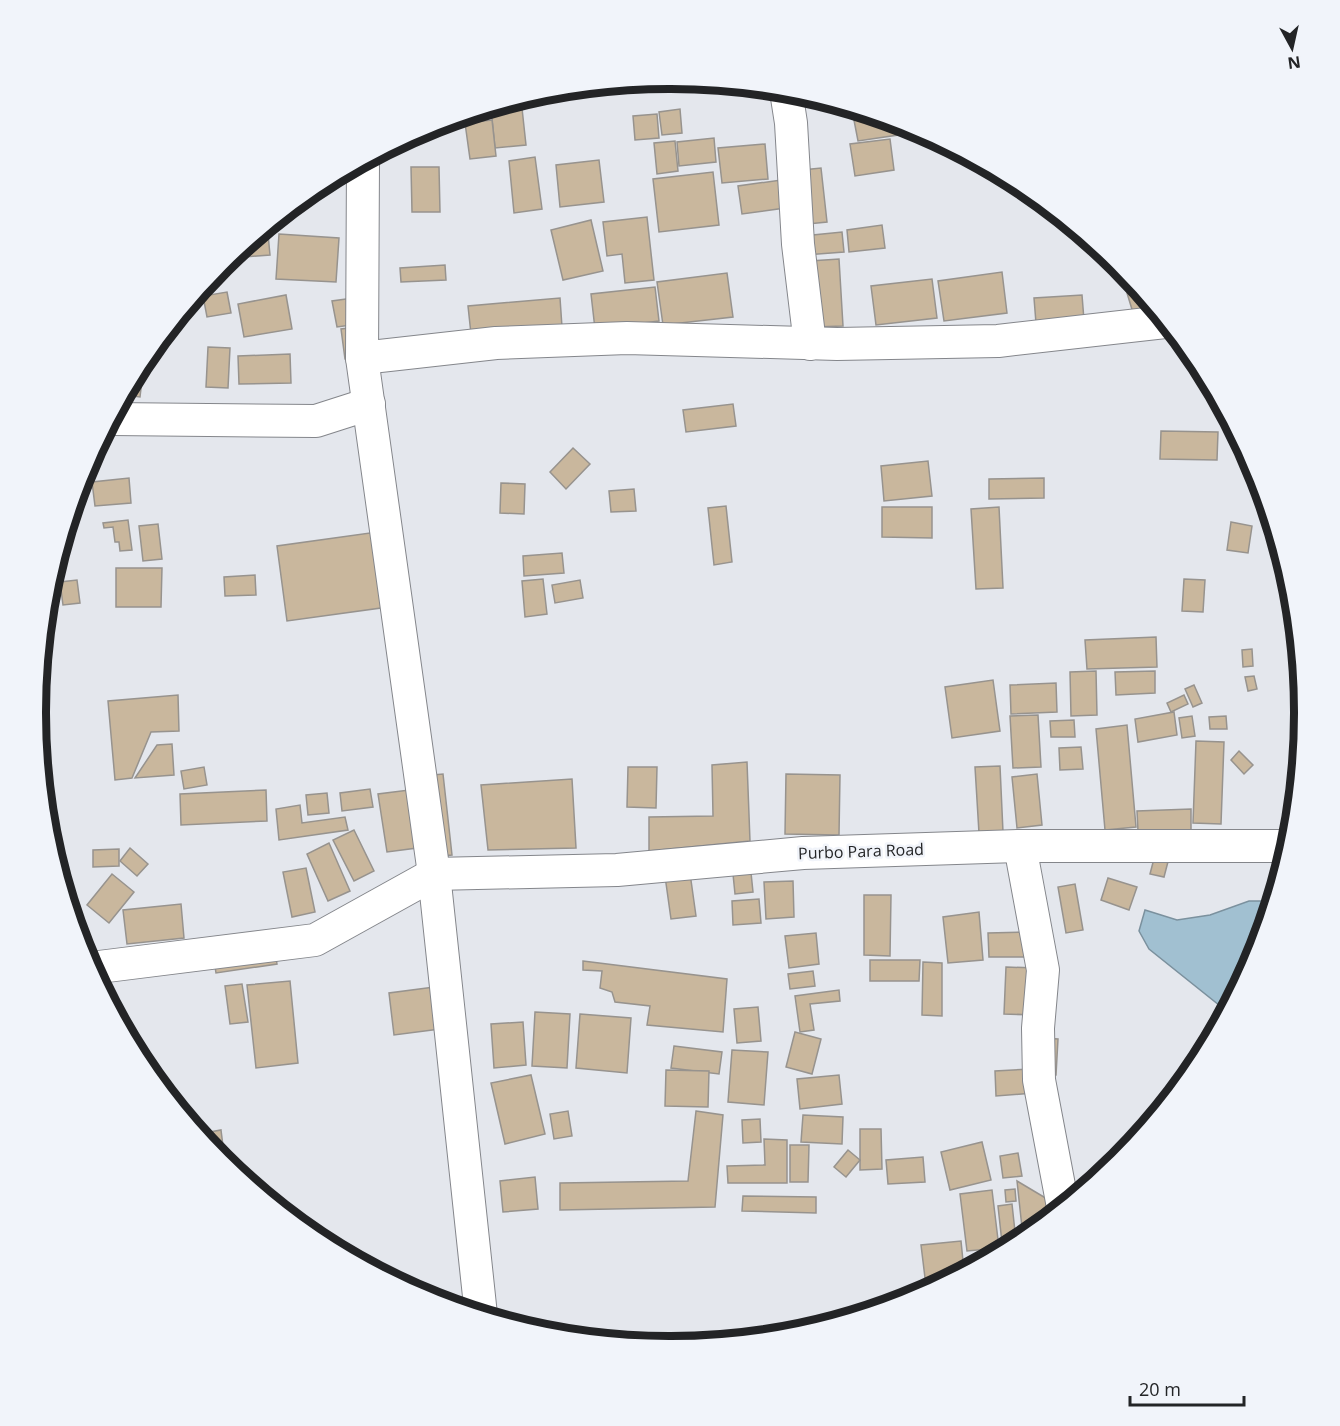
<svg xmlns="http://www.w3.org/2000/svg" width="1340" height="1426" viewBox="0 0 1340 1426" font-family="'Open Sans',sans-serif">
  <style>
    .water { fill: #a1c0d1; stroke: #7b919e; stroke-width: 1.5 }
    .building { fill: #c9b79d; stroke: #97938e; stroke-width: 1.5 }
    .lines { fill: none; stroke-linecap: round; stroke-linejoin: round }
    .street-casing { stroke: #84868b; stroke-width: 34 }
    .street { stroke: #fff; stroke-width: 32 }
    .labels { text-anchor: middle; stroke-width: 5; stroke-linejoin: round; paint-order: stroke }
    .street-label { font-size: 16px; fill: #232426; stroke: #f1f4fa }
    .rim { fill: none; stroke: #232426; stroke-width: 8 }
  </style>
  <rect width="100%" height="100%" fill="#e4e7ed"/>
  <path class="water" d="M1249,901H1262L1270,907L1256,956L1229,1006L1219,1005L1149,949L1139,931L1145,910L1177,920L1210,915Z"/>
  <g class="building">
    <path d="M521,99L526,145L495,148L491,108Z"/>
    <path d="M680,109L682,133L662,135L659,112Z"/>
    <path d="M865,113L896,122L898,135L858,141L853,115Z"/>
    <path d="M657,114L659,138L635,140L633,116Z"/>
    <path d="M492,120L496,156L470,159L465,123Z"/>
    <path d="M714,138L716,162L679,166L677,142Z"/>
    <path d="M890,139L894,170L855,176L850,144Z"/>
    <path d="M675,141L678,171L657,174L654,143Z"/>
    <path d="M765,144L768,179L722,183L718,148Z"/>
    <path d="M535,157L542,209L514,213L509,161Z"/>
    <path d="M599,160L604,202L560,207L556,165Z"/>
    <path d="M411,167H439L440,212H412Z"/>
    <path d="M821,168L827,222L808,224L802,170Z"/>
    <path d="M713,172L719,225L659,232L653,179Z"/>
    <path d="M788,179L792,207L742,214L738,186Z"/>
    <path d="M647,217L654,280L625,283L622,254L607,256L603,222Z"/>
    <path d="M591,220L603,271L563,280L551,230Z"/>
    <path d="M882,225L885,248L849,252L847,230Z"/>
    <path d="M842,232L844,252L805,255L803,236Z"/>
    <path d="M268,234L270,255L245,257L244,247L258,235Z"/>
    <path d="M279,234L339,238L336,282L276,279Z"/>
    <path d="M839,259L843,326L814,327L810,261Z"/>
    <path d="M445,265L446,280L401,282L400,268Z"/>
    <path d="M1002,272L1007,313L944,321L938,281Z"/>
    <path d="M727,273L733,317L663,325L657,282Z"/>
    <path d="M932,279L937,318L876,325L871,286Z"/>
    <path d="M655,287L659,321L595,329L591,294Z"/>
    <path d="M1139,290L1156,310L1134,316L1127,293Z"/>
    <path d="M227,292L231,313L207,317L203,296Z"/>
    <path d="M286,295L292,329L244,337L238,304Z"/>
    <path d="M1082,295L1084,320L1036,323L1034,298Z"/>
    <path d="M353,298L358,324L337,327L332,301Z"/>
    <path d="M560,298L562,327L471,334L468,306Z"/>
    <path d="M356,327L360,357L345,359L341,329Z"/>
    <path d="M208,347L230,348L228,388L206,387Z"/>
    <path d="M290,354L291,383L239,384L238,356Z"/>
    <path d="M133,379L142,380L140,397L124,395Z"/>
    <path d="M733,404L736,426L686,432L683,410Z"/>
    <path d="M1161,431L1218,432L1217,460L1160,459Z"/>
    <path d="M573,448L590,464L566,489L550,472Z"/>
    <path d="M928,461L932,496L884,501L881,466Z"/>
    <path d="M129,478L131,503L95,506L92,482Z"/>
    <path d="M1044,478V498L989,499V479Z"/>
    <path d="M501,483L525,484L524,514L500,513Z"/>
    <path d="M634,489L636,511L611,512L609,491Z"/>
    <path d="M78,491L80,507L73,508Z"/>
    <path d="M726,506L732,562L714,565L708,508Z"/>
    <path d="M882,507H932V538L882,537Z"/>
    <path d="M999,507L1003,588L976,589L971,509Z"/>
    <path d="M128,520L132,550L120,551L119,542H115L113,527L104,528L103,523Z"/>
    <path d="M1231,522L1252,526L1248,553L1227,550Z"/>
    <path d="M158,524L162,559L143,561L139,526Z"/>
    <path d="M377,532L388,607L287,621L277,546Z"/>
    <path d="M562,553L564,573L524,576L523,556Z"/>
    <path d="M116,568H162L161,607H116Z"/>
    <path d="M255,575L256,595L225,596L224,577Z"/>
    <path d="M543,579L547,614L525,617L522,581Z"/>
    <path d="M1184,579L1205,580L1203,612L1182,611Z"/>
    <path d="M77,580L80,603L63,605L60,582Z"/>
    <path d="M580,580L583,598L555,603L552,585Z"/>
    <path d="M50,583H52L55,608H46Z"/>
    <path d="M1156,637L1157,667L1087,669L1085,640Z"/>
    <path d="M1252,649L1253,666L1243,667L1242,650Z"/>
    <path d="M1096,671L1097,715L1071,716L1070,672Z"/>
    <path d="M1155,671V693L1116,695L1115,672Z"/>
    <path d="M1254,676L1257,689L1248,691L1245,677Z"/>
    <path d="M993,680L1000,731L952,738L945,687Z"/>
    <path d="M1056,683L1057,712L1011,714L1010,685Z"/>
    <path d="M1194,685L1202,703L1193,707L1185,689Z"/>
    <path d="M178,695L179,731L151,732L132,778L115,780L108,701Z"/>
    <path d="M1184,695L1188,704L1171,712L1167,703Z"/>
    <path d="M1174,712L1177,735L1138,742L1135,719Z"/>
    <path d="M1038,715L1041,767L1013,768L1010,716Z"/>
    <path d="M1192,716L1195,736L1182,738L1179,718Z"/>
    <path d="M1226,716L1227,729H1210L1209,717Z"/>
    <path d="M1074,720L1075,737H1051L1050,721Z"/>
    <path d="M1127,725L1136,827L1105,830L1096,729Z"/>
    <path d="M1196,741L1224,742L1221,824L1193,823Z"/>
    <path d="M172,744L174,775L135,778L157,745Z"/>
    <path d="M1081,747L1083,769L1060,770L1059,748Z"/>
    <path d="M1239,751L1253,765L1244,774L1231,760Z"/>
    <path d="M747,762L750,841L649,851V817L713,816L712,765Z"/>
    <path d="M1000,766L1003,832L979,833L975,767Z"/>
    <path d="M204,767L207,785L184,789L181,771Z"/>
    <path d="M628,767H657L656,808L627,807Z"/>
    <path d="M443,774L452,855L432,857L422,776Z"/>
    <path d="M786,774L840,775L839,835L785,834Z"/>
    <path d="M1037,774L1042,825L1017,828L1012,777Z"/>
    <path d="M572,779L576,848L488,850L481,785Z"/>
    <path d="M370,789L373,807L342,811L340,793Z"/>
    <path d="M266,790L267,821L181,825L180,794Z"/>
    <path d="M409,790L417,848L387,852L378,794Z"/>
    <path d="M327,793L329,813L308,815L306,795Z"/>
    <path d="M300,805L302,823L345,817L348,830L279,840L276,809Z"/>
    <path d="M1191,809V830L1138,831L1137,811Z"/>
    <path d="M354,830L374,871L354,881L333,840Z"/>
    <path d="M329,843L350,891L328,901L307,854Z"/>
    <path d="M130,848L148,864L137,876L120,861Z"/>
    <path d="M119,849V866L93,867V850Z"/>
    <path d="M1156,851L1170,854L1164,877L1150,874Z"/>
    <path d="M750,863L753,892L735,894L732,864Z"/>
    <path d="M689,866L696,916L671,919L664,869Z"/>
    <path d="M306,868L315,912L292,917L283,872Z"/>
    <path d="M112,874L134,892L109,923L87,905Z"/>
    <path d="M1108,878L1137,887L1129,910L1101,900Z"/>
    <path d="M793,881L794,917L766,919L764,882Z"/>
    <path d="M1075,884L1083,930L1066,933L1058,887Z"/>
    <path d="M864,895H891L890,956L864,955Z"/>
    <path d="M759,899L761,923L733,925L732,901Z"/>
    <path d="M181,904L184,938L127,944L123,910Z"/>
    <path d="M979,912L983,960L948,963L943,917Z"/>
    <path d="M1024,932L1025,957H989L988,933Z"/>
    <path d="M816,933L819,964L789,968L785,936Z"/>
    <path d="M273,938L277,964L216,973L212,947Z"/>
    <path d="M870,960H920L919,981H870Z"/>
    <path d="M583,961L727,979L723,1032L647,1025L650,1006L615,1002L612,992L600,988L602,971L583,970Z"/>
    <path d="M923,962L942,963V1016L922,1015Z"/>
    <path d="M1006,967L1037,968L1036,1015L1004,1014Z"/>
    <path d="M813,971L815,986L790,989L788,974Z"/>
    <path d="M290,981L298,1063L256,1068L247,985Z"/>
    <path d="M242,984L248,1022L230,1024L225,986Z"/>
    <path d="M457,984L463,1026L394,1035L389,993Z"/>
    <path d="M839,990L840,1001L810,1004L814,1030L800,1032L795,996Z"/>
    <path d="M758,1007L761,1041L737,1043L734,1009Z"/>
    <path d="M535,1012L570,1014L567,1068L532,1066Z"/>
    <path d="M580,1014L631,1018L627,1073L576,1068Z"/>
    <path d="M523,1022L526,1065L494,1068L491,1024Z"/>
    <path d="M795,1032L821,1039L812,1074L786,1067Z"/>
    <path d="M1043,1038L1058,1039L1056,1075L1041,1074Z"/>
    <path d="M674,1046L722,1052L719,1074L671,1068Z"/>
    <path d="M732,1050L768,1052L764,1105L728,1102Z"/>
    <path d="M1031,1069L1033,1093L996,1096L995,1071Z"/>
    <path d="M666,1070L709,1071L708,1107L665,1106Z"/>
    <path d="M531,1075L545,1134L505,1144L491,1083Z"/>
    <path d="M839,1075L842,1104L800,1109L797,1079Z"/>
    <path d="M568,1111L572,1136L554,1139L550,1114Z"/>
    <path d="M696,1111L723,1115L715,1207L560,1210V1183L688,1181Z"/>
    <path d="M803,1115L843,1117L842,1144L801,1142Z"/>
    <path d="M760,1119L761,1142L743,1143L742,1120Z"/>
    <path d="M860,1129H881L882,1169L860,1170Z"/>
    <path d="M221,1130L223,1146L211,1148L199,1134Z"/>
    <path d="M764,1139L787,1140V1183H728L727,1166L765,1165Z"/>
    <path d="M982,1142L991,1180L950,1190L941,1152Z"/>
    <path d="M790,1145H809L808,1182H790Z"/>
    <path d="M848,1150L860,1160L846,1177L834,1167Z"/>
    <path d="M1018,1153L1022,1176L1003,1178L1000,1156Z"/>
    <path d="M923,1157L925,1182L888,1184L886,1160Z"/>
    <path d="M535,1177L538,1209L503,1212L500,1181Z"/>
    <path d="M1017,1181L1054,1203L1055,1213L1027,1236L1023,1237Z"/>
    <path d="M1015,1189L1016,1201L1006,1202L1005,1190Z"/>
    <path d="M992,1190L999,1248L967,1251L960,1194Z"/>
    <path d="M743,1196L816,1197V1213L742,1211Z"/>
    <path d="M1012,1204L1016,1241L1002,1243L998,1206Z"/>
    <path d="M326,1234L327,1245L312,1235Z"/>
    <path d="M961,1241L964,1271L939,1284L926,1286L921,1245Z"/>
  </g>
  <g class="lines">
    <g class="street-casing">
      <g id="street">
        <path d="M786,91L791,123L798,244L810,344"/>
        <path d="M363,162L362,358L434,874L481,1315"/>
        <path d="M362,358L496,343L627,338L837,344L998,341L1165,322"/>
        <path d="M112,419L316,421L369,404"/>
        <path d="M1020,846L1043,970L1038,1028L1039,1080L1063,1207"/>
        <path d="M91,968L315,940L434,874L617,870L803,853L1020,846H1289"/>
      </g>
    </g>
    <use href="#street" class="street"/>
  </g>
  <g class="labels">
    <g class="street-label">
      <text transform="translate(861 851) rotate(-2)" y="6">Purbo Para Road</text>
    </g>
  </g>
  <path d="M0 0H1340V1426H0ZM669 89H671A623 623 0 0 1 1294 712V713A623 623 0 0 1 671 1336H669A623 623 0 0 1 46 713V712A623 623 0 0 1 669 89Z" fill="#f1f4fa" fill-rule="evenodd"/>
  <path class="rim" d="M669 89H671A623 623 0 0 1 1294 712V713A623 623 0 0 1 671 1336H669A623 623 0 0 1 46 713V712A623 623 0 0 1 669 89Z"/>
  <g transform="translate(1292 48) rotate(172)" stroke="#f1f4fa" stroke-width="4.5" paint-order="stroke">
  <path d="M0-4.5L10 22L0 15L-10 22Z" fill="#232426"/>
  <text y="-9" font-size="16" font-weight="bold" text-anchor="middle" fill="#232426">N</text>
  </g>
  <path d="M1130 1396v9h114v-9" fill="none" stroke="#232426" stroke-width="3"/>
  <text x="1139" y="1396" font-size="18" fill="#232426" stroke="#f1f4fa" stroke-width="4.5" paint-order="stroke">20 m</text>
</svg>
